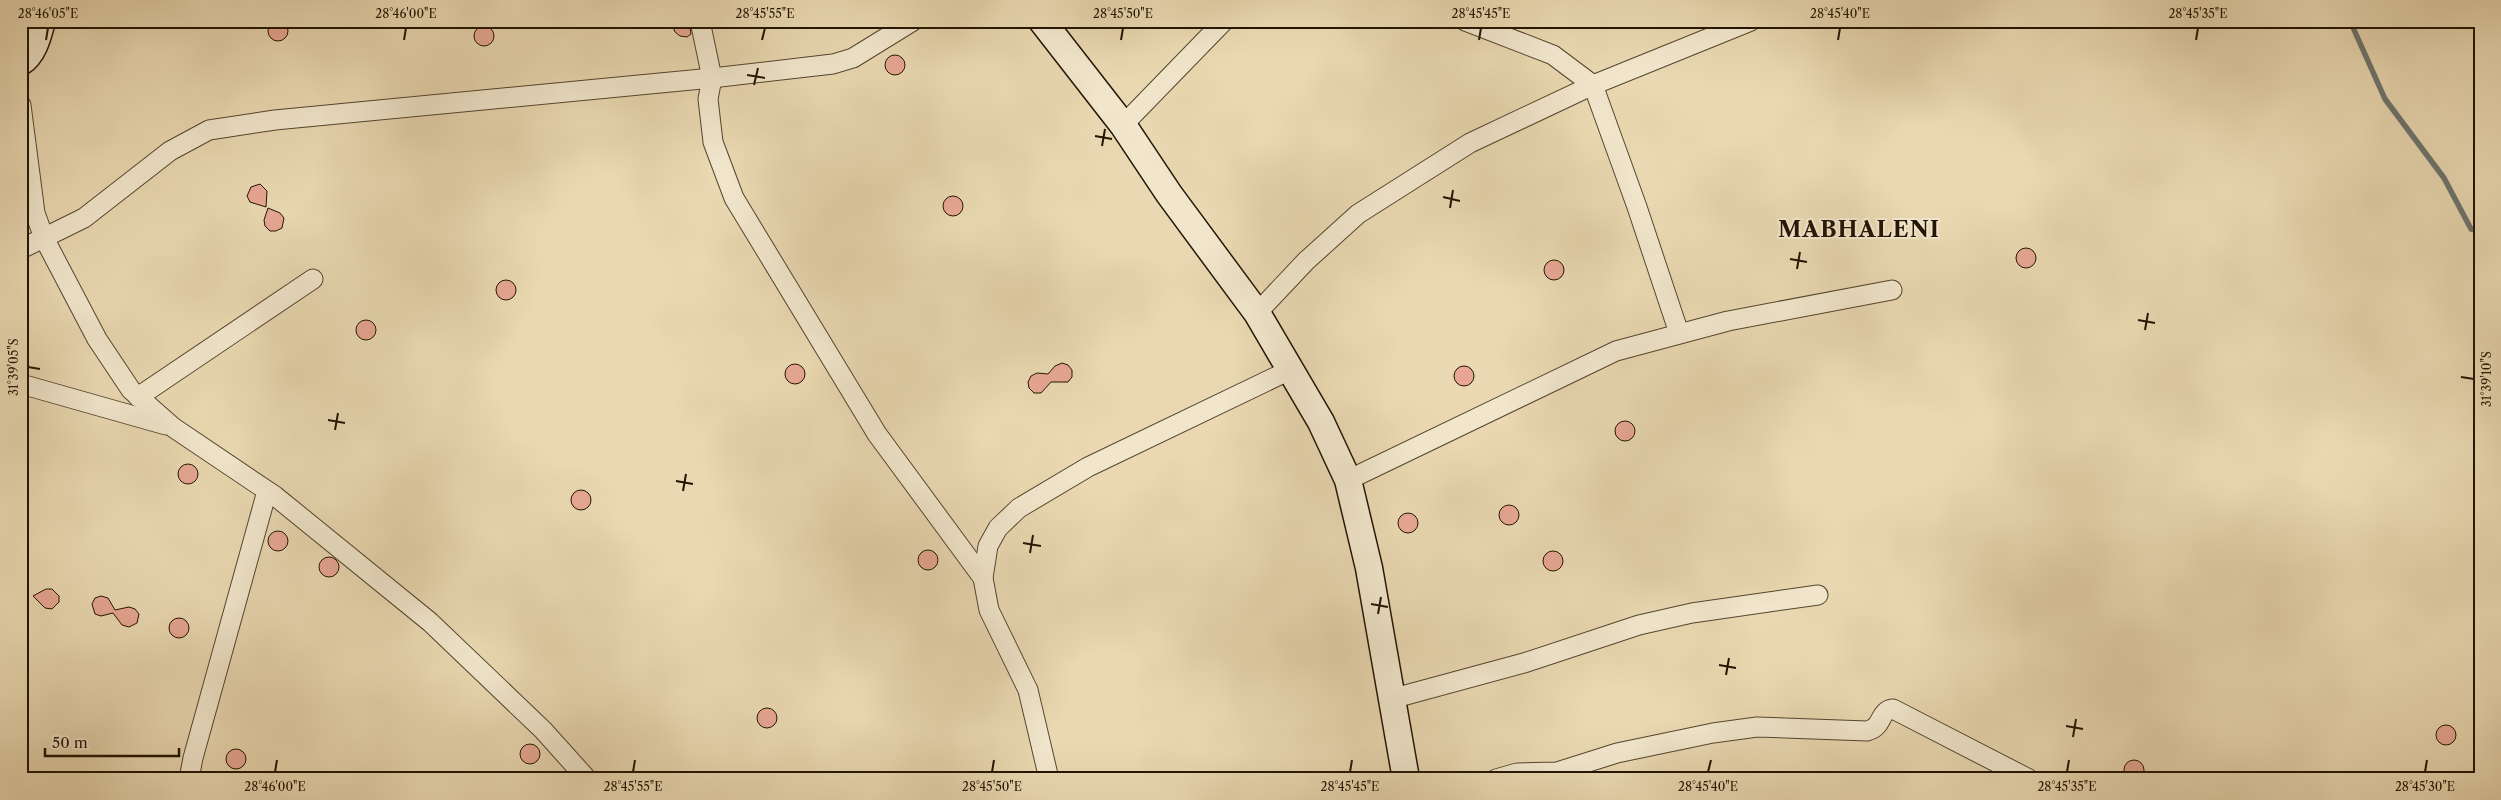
<svg xmlns="http://www.w3.org/2000/svg" width="2501" height="800" viewBox="0 0 2501 800" font-family="'Libre Caslon Text',serif">
  <style>
    .lines { fill: none; stroke-linecap: round; stroke-linejoin: round }
    .stream { stroke: #6d7570; stroke-width: 5.5 }
    .building { fill: #e7a794; stroke: #221403 }
    .street-casing { stroke: #54452e; stroke-width: 21 }
    .secondary-casing { stroke: #221403; stroke-width: 29 }
    .street { stroke: #f1e6cc; stroke-width: 19 }
    .secondary { stroke: #f1e6cc; stroke-width: 26 }
    .ticks { fill: none; stroke: #221403; stroke-width: 2 }
    .labels { text-anchor: middle; stroke-width: 4; stroke-linejoin: round; paint-order: stroke }
    .district-label { font-size: 22px; font-weight: bold; letter-spacing: 1px; fill: #221403; stroke: #f1e6cc }
    .neatline { fill: none; stroke: #221403; stroke-width: 2 }
    .ticks-label { font-size: 12px; text-anchor: middle; fill: #221403 }
  </style>
  <rect width="100%" height="100%" fill="#e9d8b1"/>
  <filter id="stains"><feTurbulence type="fractalNoise" baseFrequency=".004" numOctaves="4"/><feColorMatrix values="0 0 0 0 .2 0 0 0 0 .09 0 0 0 0 .02 0 0 0 .5 -.17"/></filter>
  <radialGradient id="worn" r=".72"><stop offset=".6" stop-color="#630" stop-opacity="0"/><stop offset="1" stop-color="#630" stop-opacity=".3"/></radialGradient>
  <g class="lines">
    <path class="stream" d="M2360,21L2351,23L2385,99L2444,178L2471,229L2480,231"/>
  </g>
  <g class="building">
    <circle cx="278" cy="31" r="10"/>
    <path d="M671,21H689L691,34L687,37L680,36L675,32Z"/>
    <circle cx="484" cy="36" r="10"/>
    <circle cx="895" cy="65" r="10"/>
    <path d="M260,184L267,191L266,207L250,202L247,196L251,187Z"/>
    <circle cx="953" cy="206" r="10"/>
    <path d="M268,208L280,213L284,218L282,228L276,231H270L265,226L264,220Z"/>
    <circle cx="2026" cy="258" r="10"/>
    <circle cx="1554" cy="270" r="10"/>
    <circle cx="506" cy="290" r="10"/>
    <circle cx="366" cy="330" r="10"/>
    <path d="M1062,363L1068,365L1072,370V377L1068,382H1051L1041,393H1034L1029,388L1028,382L1031,376L1037,373L1048,374L1055,366Z"/>
    <circle cx="795" cy="374" r="10"/>
    <circle cx="1464" cy="376" r="10"/>
    <circle cx="1625" cy="431" r="10"/>
    <circle cx="188" cy="474" r="10"/>
    <circle cx="581" cy="500" r="10"/>
    <circle cx="1509" cy="515" r="10"/>
    <circle cx="1408" cy="523" r="10"/>
    <circle cx="278" cy="541" r="10"/>
    <circle cx="928" cy="560" r="10"/>
    <circle cx="1553" cy="561" r="10"/>
    <circle cx="329" cy="567" r="10"/>
    <path d="M46,589H52L59,596V602L52,609L45,608L33,596Z"/>
    <path d="M101,596L108,598L115,610L129,607L135,609L139,614L137,623L129,627L122,625L113,613L101,616L95,614L92,604L95,598Z"/>
    <circle cx="179" cy="628" r="10"/>
    <circle cx="767" cy="718" r="10"/>
    <circle cx="2446" cy="735" r="10"/>
    <circle cx="530" cy="754" r="10"/>
    <circle cx="236" cy="759" r="10"/>
    <circle cx="2134" cy="770" r="10"/>
  </g>
  <g class="lines">
    <g class="street-casing">
      <g id="street">
        <path d="M700,21L712,78L708,99L713,142L734,198L877,434L983,578"/>
        <path d="M1465,21L1553,55L1593,85L1637,207L1679,333"/>
        <path d="M21,105L35,213L44,238L97,339L131,390L174,428L275,496L430,622L543,730L587,779"/>
        <path d="M1123,125L1224,21"/>
        <path d="M21,249L84,218L170,151L209,130L275,120L712,78L833,64L853,58L913,21"/>
        <path d="M1257,313L1306,261L1358,214L1470,143L1593,85L1751,21"/>
        <path d="M21,384L166,425"/>
        <path d="M138,397L313,279"/>
        <path d="M1348,480L1616,351L1728,321L1892,290"/>
        <path d="M1391,699L1524,663L1639,625L1692,613L1818,595"/>
        <path d="M189,779L193,758L267,491"/>
        <path d="M1049,779L1028,690L989,610L983,578L988,546L998,528L1019,508L1088,467L1292,369"/>
        <path d="M1496,779L1517,773L1557,772L1617,753L1713,733L1757,727L1867,731C1884,727 1878,711 1893,709L2029,779"/>
      </g>
    </g>
    <g class="secondary-casing">
      <g id="secondary">
        <path d="M1042,21L1123,125L1169,194L1257,313L1321,422L1348,480L1369,568L1406,779"/>
        <path d="M21,62C34,54 38,35 42,21"/>
      </g>
    </g>
    <use href="#street" class="street"/>
    <use href="#secondary" class="secondary"/>
  </g>
  <path class="ticks" d="M46,40L48,28M404,40L406,28M762,40L765,28M1121,40L1123,28M1479,40L1481,28M1838,40L1840,28M2196,40L2198,28M747,75L765,78M754,85L758,68M1095,136L1112,139M1102,146L1105,129M1443,197L1460,201M1450,208L1453,190M1790,259L1807,262M1797,269L1800,252M2138,320L2155,323M2145,330L2148,313M28,367L40,369M2461,377L2474,379M328,420L345,423M335,430L338,413M676,481L693,484M683,491L686,474M1023,543L1041,546M1030,553L1033,535M1371,604L1388,607M1378,614L1381,597M1719,665L1736,668M1726,675L1729,658M2066,726L2083,729M2073,737L2076,719M275,772L277,760M633,772L635,760M992,772L994,760M1350,772L1352,760M1708,772L1711,760M2067,772L2069,760M2425,772L2427,760"/>
  <g class="labels">
    <g class="district-label">
      <text x="1859" y="237">MABHALENI</text>
    </g>
  </g>
  <rect width="2501" height="800" fill="none" stroke="#e9d8b1" stroke-width="55"/>
  <path d="M45 748v8h134v-8" fill="none" stroke="#221403" stroke-width="2.5"/>
  <text x="52" y="748" font-size="15" fill="#221403" stroke="#f1e6cc" stroke-width="4" paint-order="stroke">50 m</text>
  <rect x="28" y="28" width="2446" height="744" class="neatline"/>
  <g class="ticks-label">
    <text x="48" y="18">28°46'05"E</text>
    <text x="406" y="18">28°46'00"E</text>
    <text x="765" y="18">28°45'55"E</text>
    <text x="1123" y="18">28°45'50"E</text>
    <text x="1481" y="18">28°45'45"E</text>
    <text x="1840" y="18">28°45'40"E</text>
    <text x="2198" y="18">28°45'35"E</text>
    <text transform="translate(14 367) rotate(-90)" y="4">31°39'05"S</text>
    <text transform="translate(2487 379) rotate(-90)" y="4">31°39'10"S</text>
    <text x="275" y="791">28°46'00"E</text>
    <text x="633" y="791">28°45'55"E</text>
    <text x="992" y="791">28°45'50"E</text>
    <text x="1350" y="791">28°45'45"E</text>
    <text x="1708" y="791">28°45'40"E</text>
    <text x="2067" y="791">28°45'35"E</text>
    <text x="2425" y="791">28°45'30"E</text>
  </g>
  <rect width="100%" height="100%" filter="url(#stains)"/>
  <rect width="100%" height="100%" fill="url(#worn)"/>
</svg>
